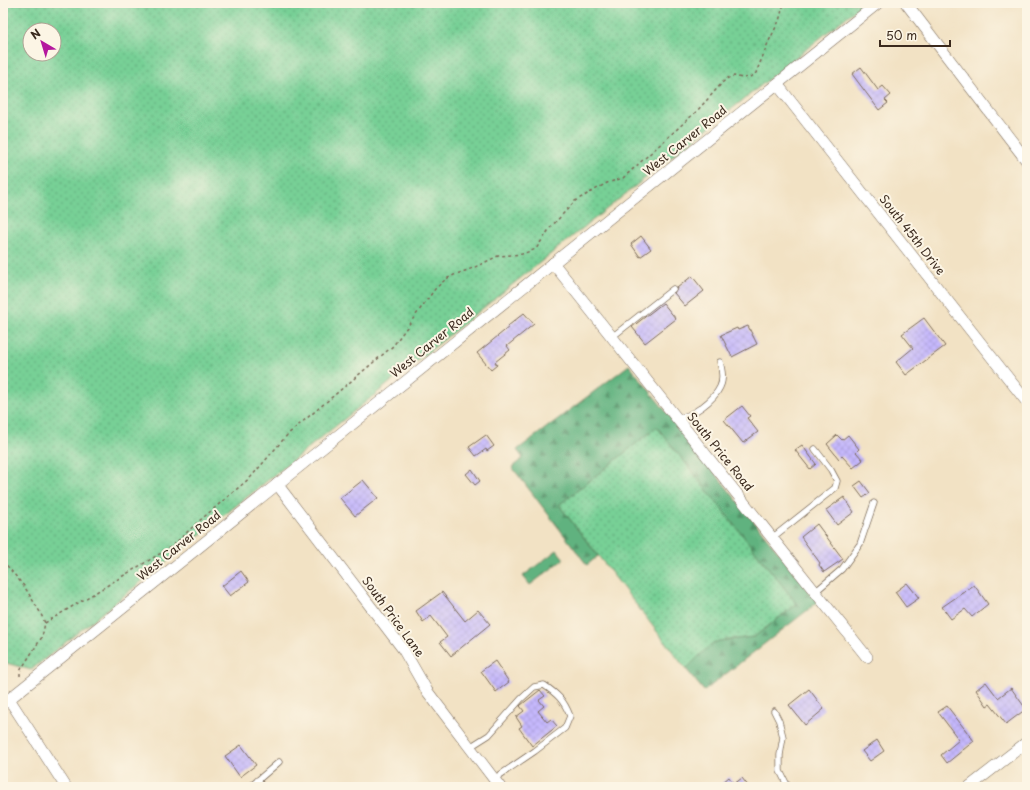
<svg xmlns="http://www.w3.org/2000/svg" width="1030" height="790" viewBox="0 0 1030 790" font-family="'Playpen Sans',sans-serif">
  <style>
    .grass { fill: url(#grass-dots); stroke: #597d5a; fill-rule: evenodd }
    .forest { fill: url(#forest-firs); stroke: #4e6e4e }
    .building { fill: url(#building-cross-hatch) }
    .lines { fill: none; stroke-linecap: round; stroke-linejoin: round }
    .service-casing { stroke: #7b6a58; stroke-width: 7 }
    .minor-casing { stroke: #7b6a58; stroke-width: 12 }
    .path { stroke: #7b6a58; stroke-width: 1.5; stroke-dasharray: 3 3; stroke-linecap: butt }
    .service { stroke: #fff; stroke-width: 5.5 }
    .minor { stroke: #fff; stroke-width: 11 }
    .labels { text-anchor: middle; stroke-width: 4; stroke-linejoin: round; paint-order: stroke }
    .street-label { font-size: 12px; fill: #3b2a1e; stroke: #fcf5e5 }
  </style>
  <defs>
    <pattern id="grass-dots" width="8" height="8" patternUnits="userSpaceOnUse"><rect width="8" height="8" fill="#77d096"/><path d="M2 2h.1M6 6h.1" fill="none" stroke="#63a97a" stroke-width="1.8" stroke-linecap="round"/></pattern>
    <pattern id="forest-firs" width="22" height="20" patternUnits="userSpaceOnUse"><rect width="22" height="20" fill="#61b27f"/><path d="M5 1l3.5 6h-7zM16 11l3.5 6h-7z" fill="#519167"/></pattern>
    <pattern id="building-cross-hatch" width="8" height="8" patternUnits="userSpaceOnUse"><rect width="8" height="8" fill="#c5b8fc"/><path d="M0 0l8 8M0 8l8-8" fill="none" stroke="#aa9ed8"/></pattern>
  </defs>
  <rect width="100%" height="100%" fill="#fcf5e5"/>
  <filter id="ink" filterUnits="userSpaceOnUse"><feTurbulence type="fractalNoise" baseFrequency=".025" numOctaves="2"/><feDisplacementMap in="SourceGraphic" scale="8" xChannelSelector="R" yChannelSelector="G"/><feConvolveMatrix kernelMatrix="1 2 1 2 8 2 1 2 1" color-interpolation-filters="sRGB"/></filter>
  <filter id="wash" filterUnits="userSpaceOnUse"><feTurbulence type="fractalNoise" baseFrequency=".012" numOctaves="4" result="noise"/><feDisplacementMap in="SourceGraphic" scale="16" xChannelSelector="R" yChannelSelector="G"/><feGaussianBlur stdDeviation="0.9" result="paint"/><feColorMatrix in="noise" values="0 0 0 0 0 0 0 0 0 0 0 0 0 0 0 0 0 1.4 0 .05"/><feComposite in="paint" operator="in"/></filter>
  <g filter="url(#wash)">
    <rect width="100%" height="100%" fill="#f2e2c4"/>
    <g class="grass">
      <path d="M3,3H864L31,670L3,662ZM30,30H54V54H30Z"/>
      <path d="M657,427L797,604L754,637L719,641L711,644L686,669L559,505Z"/>
    </g>
    <g class="forest">
      <path d="M629,365L818,602L704,691L686,669L711,644L719,641L754,637L797,604L657,427L559,505L598,556L587,565L512,467L523,458L517,450Z"/>
      <path d="M557,550L564,559L530,585L523,576Z"/>
    </g>
    <g id="blocks">
      <g class="building">
        <path d="M861,67L878,90L883,86L891,95L885,100L888,103L879,110L852,74Z"/>
        <path d="M641,236L651,249L640,257L631,244Z"/>
        <path d="M692,276L704,291L685,306L674,293L677,288Z"/>
        <path d="M663,303L676,319L645,343L632,327Z"/>
        <path d="M524,313L534,324L507,346L510,350L495,362L497,365L491,370L477,353L509,327L508,326Z"/>
        <path d="M924,318L945,346L906,375L896,362L913,348L902,334Z"/>
        <path d="M748,326L757,344L732,357L721,335L737,328L738,330Z"/>
        <path d="M742,406L750,416L747,418L758,432L743,443L724,420Z"/>
        <path d="M486,435L494,446L487,451L486,449L476,456L469,447Z"/>
        <path d="M837,435L842,440L848,435L859,449L856,452L863,460L853,468L842,456L839,459L827,444Z"/>
        <path d="M802,445L816,464L810,469L795,450Z"/>
        <path d="M472,469L480,481L475,485L466,474Z"/>
        <path d="M363,480L378,498L355,516L340,498Z"/>
        <path d="M861,481L870,493L863,498L854,486Z"/>
        <path d="M844,497L854,512L837,525L826,510Z"/>
        <path d="M817,524L843,559L824,572L819,565L820,563L801,537Z"/>
        <path d="M241,571L249,582L230,596L222,586Z"/>
        <path d="M907,583L919,598L906,607L895,592Z"/>
        <path d="M974,585L988,604L972,617L965,609L951,619L942,607Z"/>
        <path d="M442,592L465,621L478,610L490,624L451,656L440,642L447,637L431,616L423,622L416,611Z"/>
        <path d="M495,661L509,682L496,692L481,671Z"/>
        <path d="M986,682L998,698L1011,688L1026,709L1006,724L990,704L987,706L976,690Z"/>
        <path d="M809,689L824,709L805,725L789,705Z"/>
        <path d="M540,690L545,696L539,700L544,706L538,711L547,722L551,719L557,726L532,746L519,728L522,726L516,717L524,711L520,706L521,705Z"/>
        <path d="M947,706L974,741L947,763L941,755L959,740L938,712Z"/>
        <path d="M877,740L884,751L870,761L862,751Z"/>
        <path d="M241,745L256,765L240,777L225,756Z"/>
        <path d="M729,777L734,784L742,778L749,787H717Z"/>
      </g>
    </g>
  </g>
  <g filter="url(#ink)">
    <use href="#blocks" fill-opacity="0" stroke="#7b6a58" stroke-width="1"/>
    <g class="lines">
      <g class="service-casing">
        <g id="service">
          <path d="M612,337L673,289"/>
          <path d="M677,418C692,417 714,400 720,387C724,379 722,370 720,362"/>
          <path d="M772,538L835,488L837,481L831,470L815,449"/>
          <path d="M815,592L842,569L860,544L874,503"/>
          <path d="M774,711L779,721L783,737L780,755V771L788,787"/>
          <path d="M470,747L489,735L521,699L534,687L544,685C557,694 564,700 570,716L565,728L535,751L494,779"/>
          <path d="M258,780L262,787"/>
          <path d="M250,787L279,762"/>
        </g>
      </g>
      <g class="minor-casing">
        <g id="minor">
          <path d="M906,3L1027,161"/>
          <path d="M777,84L1027,402"/>
          <path d="M553,263L867,657"/>
          <path d="M277,484L403,649L427,691L500,787"/>
          <path d="M9,699L66,787"/>
          <path d="M3,704L878,3"/>
          <path d="M969,787L1027,742"/>
        </g>
      </g>
      <g class="path">
        <path d="M3,561L24,586L40,612L45,623L42,637L20,671V677"/>
        <path d="M45,623L171,547L198,522L251,477L288,434L393,346L435,289L446,279L454,275L473,268L498,256L522,254L536,249L550,228L575,201L607,183L623,178L697,111L723,82L728,78L734,76L742,78L750,77L756,73L768,43L779,21L784,3"/>
      </g>
      <use href="#service" class="service"/>
      <use href="#minor" class="minor"/>
    </g>
  </g>
  <g class="labels">
    <g class="street-label">
      <text transform="translate(685 141) rotate(-39)" y="4">West Carver Road</text>
      <text transform="translate(912 235) rotate(52)" y="4">South 45th Drive</text>
      <text transform="translate(432 343) rotate(-39)" y="4">West Carver Road</text>
      <text transform="translate(720 452) rotate(51)" y="4">South Price Road</text>
      <text transform="translate(179 546) rotate(-39)" y="4">West Carver Road</text>
      <text transform="translate(393 617) rotate(54)" y="4">South Price Lane</text>
    </g>
  </g>
  <rect width="1030" height="790" fill="none" stroke="#fcf5e5" stroke-width="16"/>
  <g transform="translate(42 42) rotate(322)"><circle r="19" fill="#fcf5e5" stroke="#afa495"/>
  <path d="M0-3L7 15L0 10L-7 15Z" fill="#b5179e"/>
  <text y="-6" font-size="11" font-weight="bold" text-anchor="middle" fill="#3b2a1e">N</text>
  </g>
  <path d="M880 40v6h70v-6" fill="none" stroke="#3b2a1e" stroke-width="2"/>
  <text x="886" y="40" font-size="12" fill="#3b2a1e" stroke="#fcf5e5" stroke-width="3" paint-order="stroke">50 m</text>
</svg>
